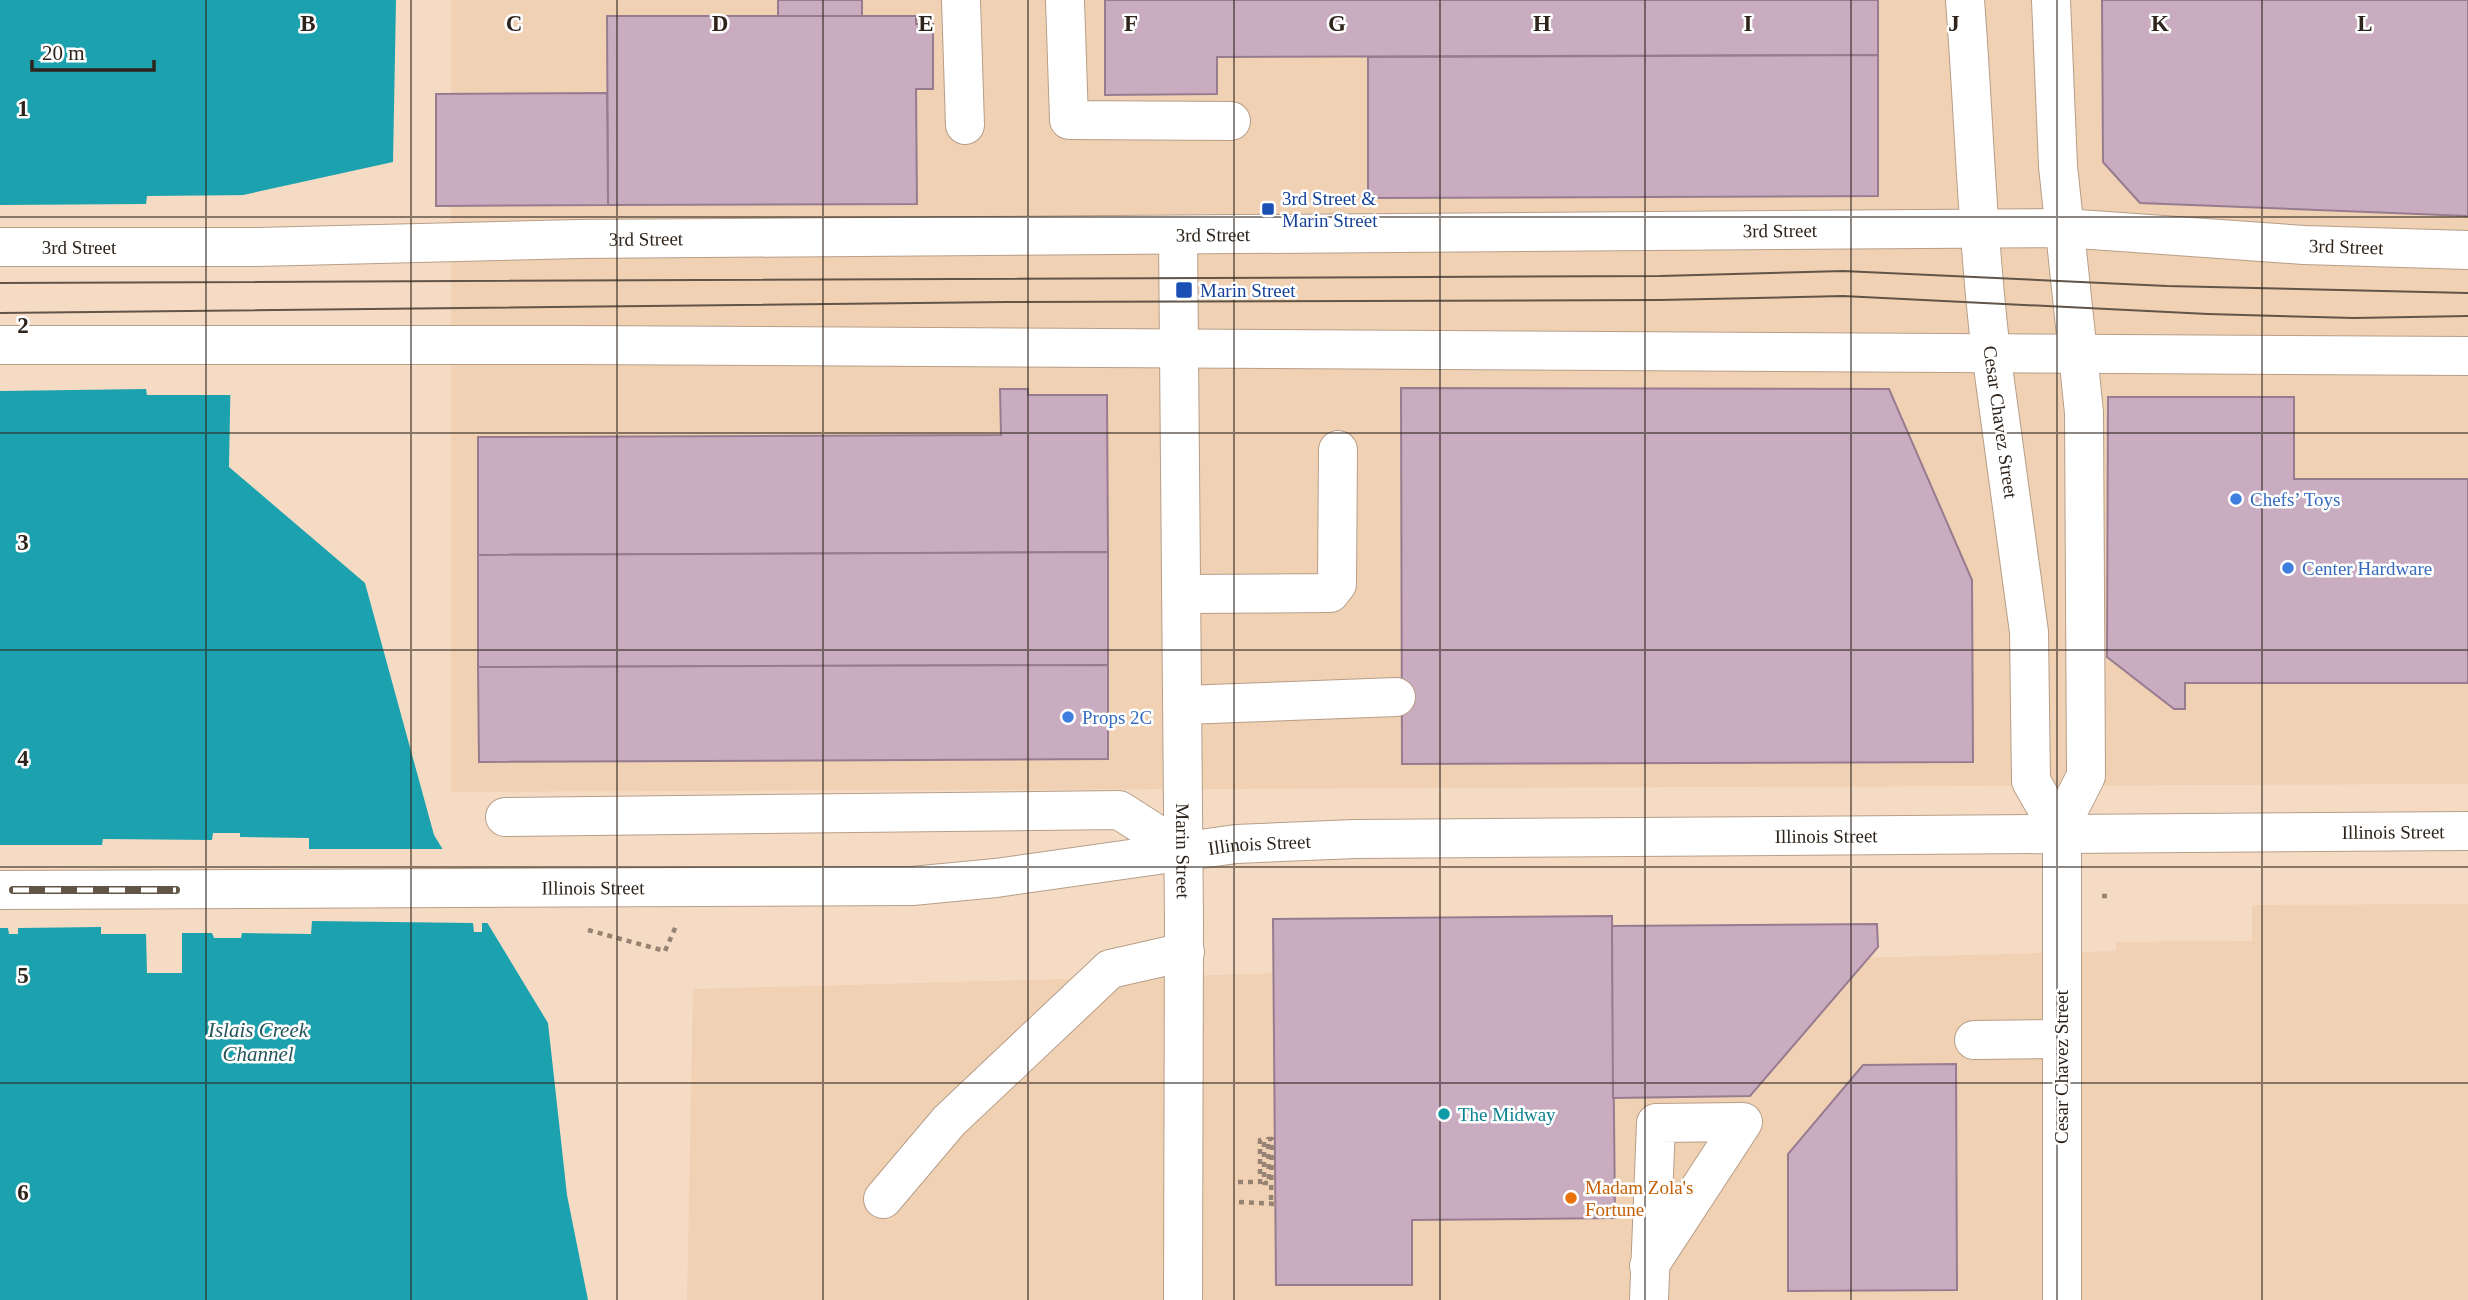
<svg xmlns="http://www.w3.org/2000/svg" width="2468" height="1300" viewBox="0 0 2468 1300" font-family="'Times New Roman',serif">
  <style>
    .built { fill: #f1d1b4 }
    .water { fill: #1ba2ae }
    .pier { fill: #f6dbc4 }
    .building { fill: #c9acc0; stroke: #977c90; stroke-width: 2 }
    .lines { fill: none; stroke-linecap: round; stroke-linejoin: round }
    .minor-casing { stroke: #b79e88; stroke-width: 40 }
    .major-casing { stroke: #b79e88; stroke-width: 40 }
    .path { stroke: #968373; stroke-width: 4.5; stroke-dasharray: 5 5; stroke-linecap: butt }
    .minor { stroke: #fff; stroke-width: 38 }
    .major { stroke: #fff; stroke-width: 38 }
    .tram { stroke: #625447; stroke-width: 2 }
    .rail-casing { stroke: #625447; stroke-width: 8 }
    .rail { stroke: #fff; stroke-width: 5; stroke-dasharray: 16; stroke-linecap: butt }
    .grid { fill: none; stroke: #2e241b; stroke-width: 2; stroke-opacity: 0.55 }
    .transit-dot { fill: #1a4fb4; stroke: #fff; stroke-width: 2.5 }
    .shop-dot { fill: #3f7fe0; stroke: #fff; stroke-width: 2.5 }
    .culture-dot { fill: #0f9aa8; stroke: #fff; stroke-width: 2.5 }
    .food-dot { fill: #e8710a; stroke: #fff; stroke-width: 2.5 }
    .labels { text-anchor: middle; stroke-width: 5; stroke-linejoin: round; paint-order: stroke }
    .transit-label { font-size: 19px; fill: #164399; stroke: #fff; text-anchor: start }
    .street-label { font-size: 19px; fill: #2e241b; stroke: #fff }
    .shop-label { font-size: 19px; fill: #366cbe; stroke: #fff; text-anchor: start }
    .culture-label { font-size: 19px; fill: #0d838f; stroke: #fff; text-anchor: start }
    .food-label { font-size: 19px; fill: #c56008; stroke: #fff; text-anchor: start }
    .water-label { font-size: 21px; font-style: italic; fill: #23565b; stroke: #fff }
    .grid-label { font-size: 23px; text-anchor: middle; font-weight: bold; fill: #2e241b; stroke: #fff; stroke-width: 5; stroke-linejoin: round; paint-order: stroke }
  </style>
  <rect width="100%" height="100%" fill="#f6dbc4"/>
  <g class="built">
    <path d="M451,0H2468V784L451,792Z"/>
    <path d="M2468,904V1300H687L693,989L2116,951V942L2252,941V905Z"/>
  </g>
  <path class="water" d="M0,0H396L393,162L234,197L229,467L365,583L434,835L548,1023L567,1195L588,1300H0Z"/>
  <g class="pier">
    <path d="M257,195L237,200L233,395H147L146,389L0,391V205L146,204L147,196Z"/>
    <path d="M213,833H240V837L309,838V849H447L491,923H482V932H474L473,923L312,921L311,934L242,933L241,938H214L212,933H182V973H147L146,934H101V927L18,928V934H9L8,928H0V845H102L103,839L212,840Z"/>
  </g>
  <g class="building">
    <rect x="778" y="0" width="84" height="16"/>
    <path d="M1105,0H1878V55L1217,57V94L1105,95Z"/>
    <path d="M2102,0H2468V216L2140,203L2103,162Z"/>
    <path d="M607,16H916V24H933V89H916L917,204L608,205Z"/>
    <path d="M1878,55V196L1368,198V57Z"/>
    <path d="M607,93L608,205L436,206V94Z"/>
    <path d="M1401,388L1889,389L1972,580L1973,762L1402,764Z"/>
    <path d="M1000,389H1028V395H1107L1108,552L478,555V437L1001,435Z"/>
    <path d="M2108,397H2294V479H2468V683H2185V709H2174L2107,657Z"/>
    <path d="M1108,552V665L478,667V555Z"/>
    <path d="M1108,665V759L479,762L478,667Z"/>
    <path d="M1612,916L1615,1218L1412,1220V1285H1276L1273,919Z"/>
    <path d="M1877,924L1878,947L1750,1096L1613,1098L1612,926Z"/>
    <path d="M1956,1064L1957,1290L1788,1291V1154L1863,1065Z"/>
  </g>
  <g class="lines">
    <g class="minor-casing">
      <g id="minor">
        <path d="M961,0L965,125"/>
        <path d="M1065,0L1069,120L1231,121"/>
        <path id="s1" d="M1178,235L1184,924L1183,1300"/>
        <path d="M1991,352L2029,632L2031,781L2062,835"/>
        <path d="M1182,594L1330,593L1337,584L1338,450"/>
        <path d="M1183,705L1396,697"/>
        <path d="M505,817L1119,810L1183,851"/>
        <path id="s2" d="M0,890L912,886L996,878L1236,844L1355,839L2468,831"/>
        <path d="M1974,1040L2061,1039"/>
        <path d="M883,1199L949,1121L1110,969L1185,952"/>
        <path d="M1649,1266L1743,1122L1656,1123L1649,1300"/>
        <path d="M2062,1300V835L2065,817L2086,776L2084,413L2078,354"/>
      </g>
    </g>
    <g class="major-casing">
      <g id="major">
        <path d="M1965,0C1974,117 1977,235 1991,352"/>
        <path d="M2051,0L2058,166L2078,354"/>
        <path id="s3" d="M0,247H257L578,239L2064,228L2304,245L2468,250"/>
        <path d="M0,345H575L2468,356"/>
      </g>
    </g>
    <g class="path">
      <path d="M2102,896H2112"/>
      <path d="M588,930L665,951L676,926"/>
      <path d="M1238,1182H1260V1140H1264V1183H1269L1268,1139H1272L1271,1204"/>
      <path d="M1239,1202L1276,1204"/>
    </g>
    <use href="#minor" class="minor"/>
    <use href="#major" class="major"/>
    <g class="tram">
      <path d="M0,283L1660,276L1843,271L2167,286L2468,293"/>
      <path d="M0,313L1006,302L1660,300L1843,296L2208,314L2354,318L2468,316"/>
    </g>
    <g class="rail-casing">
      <path id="rail" d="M13,890H176"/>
    </g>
    <use href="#rail" class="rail"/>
  </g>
  <path class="grid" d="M206,0V1300M411,0V1300M617,0V1300M823,0V1300M1028,0V1300M1234,0V1300M1440,0V1300M1645,0V1300M1851,0V1300M2057,0V1300M2262,0V1300M0,217H2468M0,433H2468M0,650H2468M0,867H2468M0,1083H2468"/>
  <g class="transit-dot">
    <rect x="1261" y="202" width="14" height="14" rx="3.5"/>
    <rect x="1175" y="281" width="18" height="18" rx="3.5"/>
  </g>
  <g class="shop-dot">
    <circle cx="2236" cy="499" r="7"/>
    <circle cx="2288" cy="568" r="7"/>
    <circle cx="1068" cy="717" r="7"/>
  </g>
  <circle class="culture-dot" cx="1444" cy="1114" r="7"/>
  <circle class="food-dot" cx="1571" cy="1198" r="7"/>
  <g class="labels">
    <g class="transit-label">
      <text x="1282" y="205">3rd Street &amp;<tspan x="1282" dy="22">Marin Street</tspan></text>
      <text x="1200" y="297">Marin Street</text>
    </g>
    <g class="street-label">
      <text dy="7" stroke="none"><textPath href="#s3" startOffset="1780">3rd Street</textPath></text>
      <text dy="7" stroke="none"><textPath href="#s3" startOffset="1213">3rd Street</textPath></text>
      <text dy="7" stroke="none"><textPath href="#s3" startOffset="646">3rd Street</textPath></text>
      <text dy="7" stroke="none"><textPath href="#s3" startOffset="2347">3rd Street</textPath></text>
      <text dy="7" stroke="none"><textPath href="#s3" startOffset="79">3rd Street</textPath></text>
      <text transform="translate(2001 422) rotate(82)" y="7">Cesar Chavez Street</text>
      <text dy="7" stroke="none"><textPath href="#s2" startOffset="2396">Illinois Street</textPath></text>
      <text dy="7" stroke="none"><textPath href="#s2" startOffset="1829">Illinois Street</textPath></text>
      <text dy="7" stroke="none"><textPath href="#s2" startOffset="1262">Illinois Street</textPath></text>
      <text dy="7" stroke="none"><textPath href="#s1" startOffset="616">Marin Street</textPath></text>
      <text dy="7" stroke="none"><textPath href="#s2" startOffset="593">Illinois Street</textPath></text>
      <text transform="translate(2061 1067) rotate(-90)" y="7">Cesar Chavez Street</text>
    </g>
    <g class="shop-label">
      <text x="2250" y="506">Chefs’ Toys</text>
      <text x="2302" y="575">Center Hardware</text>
      <text x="1082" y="724">Props 2C</text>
    </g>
    <g class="culture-label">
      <text x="1458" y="1121">The Midway</text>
    </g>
    <g class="food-label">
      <text x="1585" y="1194">Madam Zola's<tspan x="1585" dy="22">Fortune</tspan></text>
    </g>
    <g class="water-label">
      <text x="258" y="1037">Islais Creek<tspan x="258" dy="24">Channel</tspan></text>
    </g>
  </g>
  <g class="grid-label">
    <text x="308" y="31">B</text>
    <text x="514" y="31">C</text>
    <text x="720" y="31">D</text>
    <text x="926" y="31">E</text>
    <text x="1131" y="31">F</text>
    <text x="1337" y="31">G</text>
    <text x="1542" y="31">H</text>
    <text x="1748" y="31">I</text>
    <text x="1954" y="31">J</text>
    <text x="2160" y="31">K</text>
    <text x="2365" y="31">L</text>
    <text x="23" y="116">1</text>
    <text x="23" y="333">2</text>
    <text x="23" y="550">3</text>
    <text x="23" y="766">4</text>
    <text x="23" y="983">5</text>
    <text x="23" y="1200">6</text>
  </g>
  <path d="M32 60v10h122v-10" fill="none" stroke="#2e241b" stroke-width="3.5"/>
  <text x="42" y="60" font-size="21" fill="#2e241b" stroke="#ffffff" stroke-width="5" paint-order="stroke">20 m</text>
</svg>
